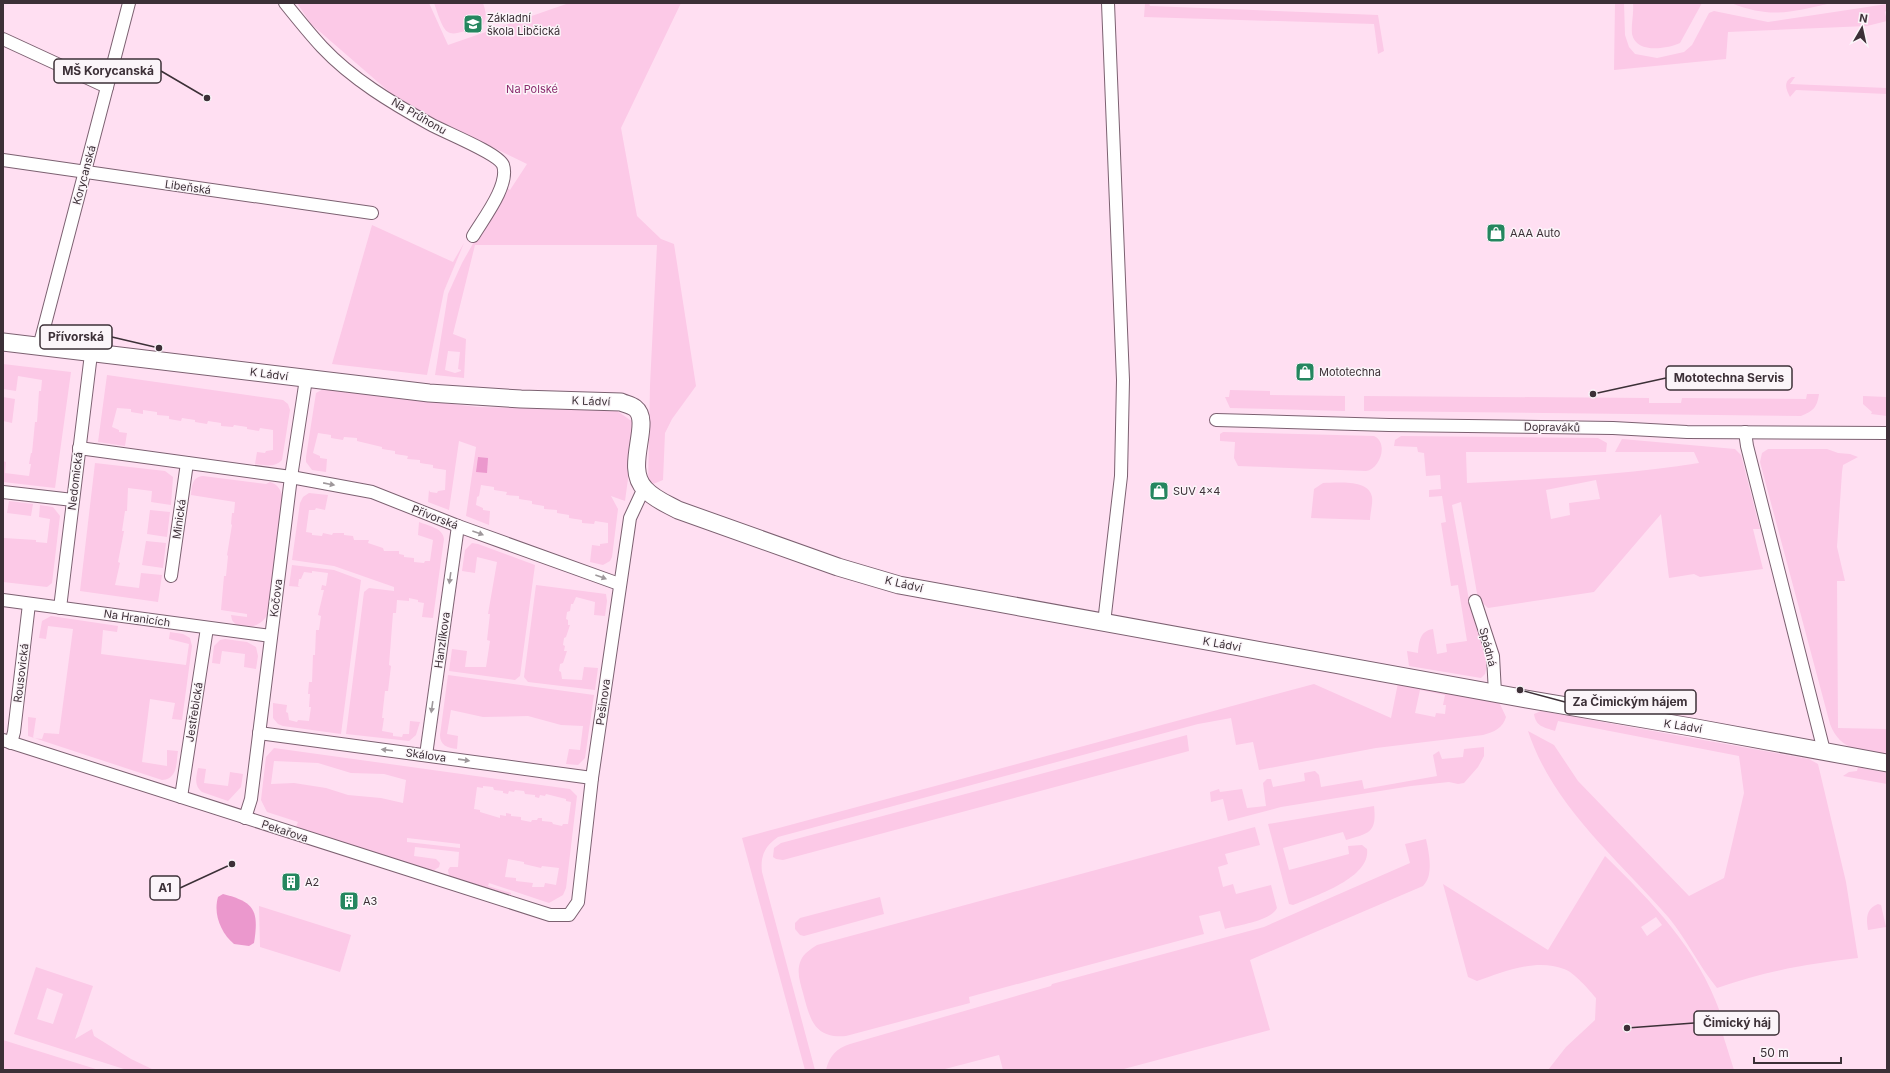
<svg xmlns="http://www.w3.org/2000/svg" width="1890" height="1073" viewBox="0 0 1890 1073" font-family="Inter,sans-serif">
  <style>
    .green { fill: #fcc9e7; fill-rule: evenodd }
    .water { fill: #eb98cd }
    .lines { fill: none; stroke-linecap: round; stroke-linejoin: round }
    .street-casing { stroke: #7c6171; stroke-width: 14 }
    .secondary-casing { stroke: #7c6171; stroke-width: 19 }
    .street { stroke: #fff; stroke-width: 12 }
    .secondary { stroke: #fff; stroke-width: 17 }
    .oneway { fill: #9e989b }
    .labels { text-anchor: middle; stroke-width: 3; stroke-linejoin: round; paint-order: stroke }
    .poi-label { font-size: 11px; fill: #3c3037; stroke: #fbf5f9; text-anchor: start }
    .park-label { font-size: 11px; fill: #8b2b6e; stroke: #fbf5f9 }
    .street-label { font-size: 11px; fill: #3c3037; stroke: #fbf5f9 }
    .leader { fill: none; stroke: #3c3037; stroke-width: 1.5 }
    .callout-dot { fill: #3c3037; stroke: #fbf5f9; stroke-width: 1.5 }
    .callout { fill: #fbf5f9; stroke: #3c3037; stroke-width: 1.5 }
    .callout-label { font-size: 12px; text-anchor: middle; font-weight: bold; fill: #3c3037 }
  </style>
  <rect width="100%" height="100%" fill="#ffdff2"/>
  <g class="green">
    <path d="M297,3H429L448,45L569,3H681L621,128L637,216L661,239L674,244L696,386L672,419L665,433L663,480L648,486L650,385L657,245H475L453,334L466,339L464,378L435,375L448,294L462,263L505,187L510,190L527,164L401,102L311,24ZM448,351L460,352L458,369L461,370V371L455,373L445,370Z"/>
    <path d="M434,3H483C486,12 487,17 483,25C446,37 447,41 434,3Z"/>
    <path d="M1145,3H1149L1150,6L1378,15L1384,51L1378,54L1374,24L1144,17Z"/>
    <path d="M1615,3H1624L1625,35L1629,47L1635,54L1657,58L1684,52L1692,45L1709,13L1714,11L1768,22L1887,4V10L1885,12L1887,21L1867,26L1728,32L1726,59L1614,70Z"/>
    <path d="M1633,3H1714H1702L1680,43C1667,49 1636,54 1632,34C1631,24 1634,13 1633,3Z"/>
    <path d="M1731,3H1832C1790,12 1772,19 1731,3Z"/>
    <path d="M1792,77H1795L1790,84L1887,88V94L1796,90L1790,97C1786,89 1783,82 1792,77Z"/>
    <path d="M372,225L453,262L464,243L444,291L427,375L332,364Z"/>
    <path d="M3,364L71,372L55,488L3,482V461L6,462L5,473L29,476L31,464H29L31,453H32L35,422H37L39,391H41L42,380L18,376L16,391L3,389Z"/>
    <path d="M107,375L283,400L288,404L290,410L282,460C274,468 266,465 255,464L257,452L265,453L266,451L273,450V430L260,428L259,431L247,429V427L234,425L233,427L221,426V423L208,421L207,424L195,422V420L182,418L181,421L169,419V416L157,415V412L143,410V414L131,412V409L117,408L112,427L119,430V432L127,433L125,446L98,442Z"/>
    <path d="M325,388L477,407L616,410L630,420L634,421L635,427L625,501L611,496L618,509L612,557L610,561L603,565L590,562L592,545L600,546V544L608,543V523L595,521L594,524L582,523V520L569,518V515L557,513V510L544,509V506L532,504V501L519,499V496L506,495L507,492L494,490V487L481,485L479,496L477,497L476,505L483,508V510L490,511L489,525L466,516L476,447L459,441L449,510L428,502L429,490L430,492L437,493L438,491L445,490L446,470L433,468V465L420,463V460L407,459L408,456L395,454V451L382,449V447L357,441V438L344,437L343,440L331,438V435L318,433L313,453L320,456V458L327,459L326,472L312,470L306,462V457L316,393Z"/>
    <path d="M1230,390L1270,391V395L1345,396V411L1230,408L1225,397H1229Z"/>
    <path d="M1807,394H1819C1817,408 1813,411 1801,416L1364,411V396L1649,398V403H1681L1682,398L1806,399Z"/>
    <path d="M1863,396L1887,397V416L1871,414L1872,412L1863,404Z"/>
    <path d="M3,397L15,399L12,423L3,421Z"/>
    <path d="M1223,432L1374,436C1389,443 1380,469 1366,471L1238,466L1234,458L1235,442L1220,441V434Z"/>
    <path d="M1401,436L1598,438L1607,443L1606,452H1466L1467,483C1545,479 1622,475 1699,463L1694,452H1615L1622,439L1735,449L1741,455L1760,529H1753L1763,569L1700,577L1694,574L1669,578L1661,514L1594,592L1488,608L1478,599L1461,502L1452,505L1469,600L1489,657L1485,674L1481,678L1409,666L1407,651L1418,653C1419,641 1420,631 1433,629L1437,654L1447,652L1446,644L1467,641L1458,585L1451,586L1441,523L1446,522L1442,496L1429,497V490L1441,489L1440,475L1426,476L1424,453L1418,452L1417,447L1394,446L1395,440ZM1596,480L1600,499L1569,503L1570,515L1551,519L1546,490Z"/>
    <path d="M1768,449H1827L1838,453L1850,454L1858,457L1843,465L1842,472L1837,547L1845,581H1837L1838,728L1887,729V755C1861,750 1841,752 1830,724L1760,462L1762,453Z"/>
    <path d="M95,463L165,471L173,477L171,505L151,502L152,491L128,488L127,511H125L122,531H124L118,562L120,563L115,585L139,588L141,573L162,575L158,602L80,591Z"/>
    <path d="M203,476L266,484L270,482C279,485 282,491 283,501L268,613C263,627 240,633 232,620L231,615L247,617V614L221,610L224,576H226L228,556L227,555L232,525L231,524L232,513H234L235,502L191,495C192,486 192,477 203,476Z"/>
    <path d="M1323,483C1336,483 1369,479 1372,497C1373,504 1370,513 1370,520L1311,518L1314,489Z"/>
    <path d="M309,493L328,495L325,510L316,508L315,510H309L306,532L312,533V535L322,536L323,533L332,535L333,533H344V535L353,536L354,540H369L368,543L383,548L384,551H399V554L404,555V557L414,558V562L424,563L425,561H430L433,540L418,535L419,522C429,526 443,528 444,539L433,618L422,617L424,603L418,602V600L409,598V601L397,600L396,613H393L389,665L391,666L388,691H385L382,718H384L382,731L393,733V736L402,737L403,734H409L410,721L420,722L416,735L409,741L346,734L364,592L369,588L394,591V587L334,566L292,560L300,503L303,497Z"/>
    <path d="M9,501L33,504L31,516L7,513Z"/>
    <path d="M40,505L53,507L60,516L52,583L47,587L3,582V536L4,538L36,540V542L47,543L50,519L39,517Z"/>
    <path d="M150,510L170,512L167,537L147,534Z"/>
    <path d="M146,541L166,543L163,568L142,565Z"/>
    <path d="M472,543L478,544L535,565L520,676L515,680L449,671L452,649L467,651L465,667H486L490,641L487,640L490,614H488L497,562L477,557L475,573L462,571L465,550Z"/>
    <path d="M292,565L334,570L361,580L341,734L283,726L278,724L273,718V703L287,705L286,712L288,713L289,720L297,722L298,720L309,721L311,707H309L310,694H308L309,682H312L313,655H315L316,630H319L321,616L318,615L324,590H321L322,585L326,586L328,573L312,571V573L304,572L301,579H299L298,586L300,587L289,586Z"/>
    <path d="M536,585L606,594L607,601L605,616L594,615L595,602L576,597L573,604H571L570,611L567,612L566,619L568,620V625H570L566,637L564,638L563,645L565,646L564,651H567L563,663L560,664L559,671L561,672L562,679L582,680L584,667L598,668L595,690L528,682L524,677Z"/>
    <path d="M51,616L118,626L117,632L103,630L101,654L186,665L189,644L169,639L170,632L183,634L190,638L192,646L182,720L172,719L175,703L150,699L142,762L167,766V750L178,751C176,763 178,779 162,780L28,736V717L36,718L33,738L42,739L44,733L59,734L73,629L48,626L46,639L39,638L42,621Z"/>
    <path d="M225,639L247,642L256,647L258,656L256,669L244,667L245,654L222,651L220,664L212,663L214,646L220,640Z"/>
    <path d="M448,675L594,695L585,758L578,765L566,764L569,749L580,750L583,726L561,725L528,716L483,717L451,710L447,734L458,736L457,749C447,748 440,745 440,735Z"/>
    <path d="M1398,683L1499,702L1506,717C1503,728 1494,732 1483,735L1376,748L1259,770L1253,742L1236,745L1231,718L1198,724L778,837C765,846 760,856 762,872L815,1070H805L742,838L1314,684L1391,718ZM1420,690L1445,695L1443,705H1446L1445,714L1436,713L1435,717L1415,713Z"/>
    <path d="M1541,711L1809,759L1818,764L1846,882L1858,958C1807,964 1765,971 1717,988C1699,966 1687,940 1669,918C1618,859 1553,807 1528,731L1554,745L1578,781L1689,896L1724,878L1744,793L1739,756L1558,721L1555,731C1544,727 1536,727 1534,714Z"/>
    <path d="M1187,735L1189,751L783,860L776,859L773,857L774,848L781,843Z"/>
    <path d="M1484,747V756L1478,767L1464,783L1458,784L1449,782L1411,786L1281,807L1228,821L1223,799L1211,802L1210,792L1219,789L1220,792L1242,789L1247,808L1266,806L1263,783L1267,779H1271L1273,787L1305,781L1304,773L1315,771L1319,775L1321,787L1362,780L1364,789L1437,776L1433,755L1439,751L1442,759L1463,757L1464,749Z"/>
    <path d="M274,748L570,789L577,796L566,888L563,895L549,903L489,883L488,886L511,893V895L449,876L448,870L450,867H458L459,852L415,847L414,856L436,859L440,863L439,867L433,871L296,827L298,822L267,812L261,800L266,757ZM274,761L318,763L351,773L384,774L406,780L403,803L381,798L348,795L326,788L294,783L271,784ZM483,786L493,787L494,790L503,791V793L508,794L509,791L514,792L515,790L524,791L525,794L535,795V797L539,798L540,795L545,796L546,794L566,799V801L571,802L568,824H563L562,826L553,824L552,822L542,821V818H538L537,820H532L531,822L521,820V817L511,816V814L506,813V816L500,815V818L480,812V810L474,809L477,787L483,788ZM407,838L460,844V848L407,842ZM508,859L524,862V864L541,868L542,866L559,868L556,885L545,883L544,887H532L533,883L516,881V878L505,877Z"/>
    <path d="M1858,767L1887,773V784L1843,776L1849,772L1857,771Z"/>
    <path d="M198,768L206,769L204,783L228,786L230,772L243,774L241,787L228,801L202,792C194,786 196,777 198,768Z"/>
    <path d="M1374,806C1377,833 1369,833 1346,840L1343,832L1283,848L1289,870L1349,854L1348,846L1362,845L1367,849C1371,878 1314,896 1293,905L1289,904L1268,824Z"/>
    <path d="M1255,827L1260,845L1225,854L1228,864L1218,867L1223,887L1233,884L1236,894L1271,885L1277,908C1271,921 1238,925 1225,929L1220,911L1199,916L1204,934L969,997L970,1003L846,1036C814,1039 810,1019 803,993C800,982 796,971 801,960C804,953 811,949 817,945Z"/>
    <path d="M1426,839C1429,853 1434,875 1423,886L1250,960L1270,1030L1120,1070H1003L999,1055L941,1070H826C829,1056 837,1048 850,1044L1051,986L1052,984L1264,927L1410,863L1405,844Z"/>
    <path d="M1605,856C1653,903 1697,948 1720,1012L1717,1016L1734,1070H1548L1566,1047L1595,1020L1596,998C1589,990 1574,972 1564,969C1536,958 1503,972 1477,981L1468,977L1443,884L1548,950ZM1656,917L1662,925L1647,936L1641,927Z"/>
    <path d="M880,897L884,914L804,936L800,935L795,929V923L800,918Z"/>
    <path d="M1878,904L1881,905L1886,927L1868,930C1866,918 1866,909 1878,904Z"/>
    <path d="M259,906L351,935L340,972L260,947Z"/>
    <path d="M36,967L93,986L75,1039L92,1029L94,1036L131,1059L154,1070H127L14,1034ZM47,988L63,994L53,1024L37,1019Z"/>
    <path d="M3,1040L99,1070H3Z"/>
  </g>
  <g class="water">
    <path d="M478,457L488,458L487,473L476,472Z"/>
    <path d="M223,894C255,902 259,911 254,943L249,946L234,944C221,933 213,914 218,897Z"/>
  </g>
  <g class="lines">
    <g class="street-casing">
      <g id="street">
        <path d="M285,3C297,18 309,33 322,47C352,79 392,103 430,124C444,132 498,153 503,165C510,185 483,219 473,236"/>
        <path d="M3,39L107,87"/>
        <path d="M3,160L372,213"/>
        <path d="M39,347L129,3"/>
        <path d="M1216,420L1389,425L1613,428L1687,432L1887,433"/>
        <path d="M1745,432L1747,446L1824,751"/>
        <path d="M79,448L291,477L372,492L458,526L619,584"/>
        <path d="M3,492L73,500"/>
        <path d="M171,576L187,463"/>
        <path d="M3,600L271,636"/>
        <path d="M1475,601L1493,656L1495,693"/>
        <path d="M60,608L91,354"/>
        <path d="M1104,623L1121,476L1123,380L1108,3"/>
        <path d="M259,733L592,778"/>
        <path d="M3,740L550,915H569L578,902L592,778L628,532L630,518L644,488"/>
        <path d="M11,743L14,732L29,604"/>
        <path d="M426,755L458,526"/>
        <path d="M181,797L207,628"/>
        <path d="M245,818L251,799L291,477L306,379"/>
      </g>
    </g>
    <g class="secondary-casing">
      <path id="secondary" d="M3,342L429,393L521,399L621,402C625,404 631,405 635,408C653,422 623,467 645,489C654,499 667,504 678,510L838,567L899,585L1526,699L1691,727L1887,763"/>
    </g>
    <use href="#street" class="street"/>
    <use href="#secondary" class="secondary"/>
  </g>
  <defs><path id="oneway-solid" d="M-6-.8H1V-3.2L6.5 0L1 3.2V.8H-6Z"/></defs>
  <g class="oneway">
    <use href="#oneway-solid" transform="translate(329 484) rotate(11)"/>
    <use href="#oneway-solid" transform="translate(478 533) rotate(20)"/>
    <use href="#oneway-solid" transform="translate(601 577) rotate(20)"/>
    <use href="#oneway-solid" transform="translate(450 578) rotate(98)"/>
    <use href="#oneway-solid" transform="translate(432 707) rotate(98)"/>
    <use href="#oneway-solid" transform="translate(387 750) rotate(-173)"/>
    <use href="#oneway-solid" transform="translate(464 760) rotate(8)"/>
  </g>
  <defs>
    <g id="school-square" transform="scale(1)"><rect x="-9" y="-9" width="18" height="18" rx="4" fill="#25865f" stroke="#fbf5f9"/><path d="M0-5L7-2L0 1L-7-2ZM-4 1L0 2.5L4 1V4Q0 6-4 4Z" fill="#fff"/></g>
    <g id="shop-square" transform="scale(1)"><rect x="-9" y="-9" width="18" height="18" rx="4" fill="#25865f" stroke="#fbf5f9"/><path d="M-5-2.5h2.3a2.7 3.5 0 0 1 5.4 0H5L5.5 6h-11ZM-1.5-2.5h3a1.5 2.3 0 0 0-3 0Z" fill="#fff"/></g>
    <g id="building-square" transform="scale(1)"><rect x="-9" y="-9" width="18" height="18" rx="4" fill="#25865f" stroke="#fbf5f9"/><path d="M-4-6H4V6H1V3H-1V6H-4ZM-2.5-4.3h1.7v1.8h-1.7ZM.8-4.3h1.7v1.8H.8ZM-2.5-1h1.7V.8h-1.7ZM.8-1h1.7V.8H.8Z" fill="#fff"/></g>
  </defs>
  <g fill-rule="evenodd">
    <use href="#school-square" x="473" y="24"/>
    <use href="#shop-square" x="1496" y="233"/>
    <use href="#shop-square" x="1305" y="372"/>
    <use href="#shop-square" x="1159" y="491"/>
    <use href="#building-square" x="291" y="882"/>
    <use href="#building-square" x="349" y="901"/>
  </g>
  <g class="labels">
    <g class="poi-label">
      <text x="487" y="22">Základní<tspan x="487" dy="13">škola Libčická</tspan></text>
      <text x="1510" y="237">AAA Auto</text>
      <text x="1319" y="376">Mototechna</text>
      <text x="1173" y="495">SUV 4x4</text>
      <text x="305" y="886">A2</text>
      <text x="363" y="905">A3</text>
    </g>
    <g class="park-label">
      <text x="532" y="93">Na Polské</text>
    </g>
    <g class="street-label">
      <text transform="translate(419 116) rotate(30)" y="4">Na Průhonu</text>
      <text transform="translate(84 175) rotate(-75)" y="4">Korycanská</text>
      <text transform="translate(188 187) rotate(8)" y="4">Libeňská</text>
      <text transform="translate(269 374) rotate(7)" y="4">K Ládví</text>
      <text transform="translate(591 401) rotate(2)" y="4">K Ládví</text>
      <text transform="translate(1552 427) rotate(1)" y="4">Dopraváků</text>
      <text transform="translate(75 481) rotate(-83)" y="4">Nedomická</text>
      <text transform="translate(435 517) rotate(21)" y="4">Přívorská</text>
      <text transform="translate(179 519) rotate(-82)" y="4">Minická</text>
      <text transform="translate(904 584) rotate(13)" y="4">K Ládví</text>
      <text transform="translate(276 598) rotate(-83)" y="4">Kočova</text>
      <text transform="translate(137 618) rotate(8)" y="4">Na Hranicích</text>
      <text transform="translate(442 640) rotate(-82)" y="4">Hanzlíkova</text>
      <text transform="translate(1222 644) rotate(10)" y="4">K Ládví</text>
      <text transform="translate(1488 647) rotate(76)" y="4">Spádná</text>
      <text transform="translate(21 673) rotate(-83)" y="4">Rousovická</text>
      <text transform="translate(603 702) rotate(-82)" y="4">Pešinova</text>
      <text transform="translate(194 712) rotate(-81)" y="4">Jestřebická</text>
      <text transform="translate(1683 726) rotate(9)" y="4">K Ládví</text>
      <text transform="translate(426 755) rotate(8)" y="4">Skálova</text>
      <text transform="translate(285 831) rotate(18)" y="4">Pekařova</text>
    </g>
  </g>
  <path class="leader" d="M207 98L161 71M159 348L112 337M1593 394L1666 378M1520 690L1565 702M232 864L180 888M1627 1028L1694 1023"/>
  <g class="callout-dot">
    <circle cx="207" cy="98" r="4"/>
    <circle cx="159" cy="348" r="4"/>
    <circle cx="1593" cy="394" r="4"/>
    <circle cx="1520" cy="690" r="4"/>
    <circle cx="232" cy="864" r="4"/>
    <circle cx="1627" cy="1028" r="4"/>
  </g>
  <g class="callout">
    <rect x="54" y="59" width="107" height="24" rx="4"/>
    <rect x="40" y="325" width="72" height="24" rx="4"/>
    <rect x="1666" y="366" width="126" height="24" rx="4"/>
    <rect x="1565" y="690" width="131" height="24" rx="4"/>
    <rect x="150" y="876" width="30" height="24" rx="4"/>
    <rect x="1694" y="1011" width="85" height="24" rx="4"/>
  </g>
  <g class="callout-label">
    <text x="108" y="75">MŠ Korycanská</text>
    <text x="76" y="341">Přívorská</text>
    <text x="1729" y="382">Mototechna Servis</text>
    <text x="1630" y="706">Za Čimickým hájem</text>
    <text x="165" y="892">A1</text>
    <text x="1737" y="1027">Čimický háj</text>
  </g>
  <rect width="1890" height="1073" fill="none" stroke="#3c3037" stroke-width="8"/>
  <g transform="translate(1862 28) rotate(9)" stroke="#fbf5f9" stroke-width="3" paint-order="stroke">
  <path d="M0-3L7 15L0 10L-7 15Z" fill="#3c3037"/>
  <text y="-6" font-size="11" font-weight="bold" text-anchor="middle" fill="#3c3037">N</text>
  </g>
  <path d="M1754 1057v6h87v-6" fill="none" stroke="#3c3037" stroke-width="2"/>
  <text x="1760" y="1057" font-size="12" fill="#3c3037" stroke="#fbf5f9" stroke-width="3" paint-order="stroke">50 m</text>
</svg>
